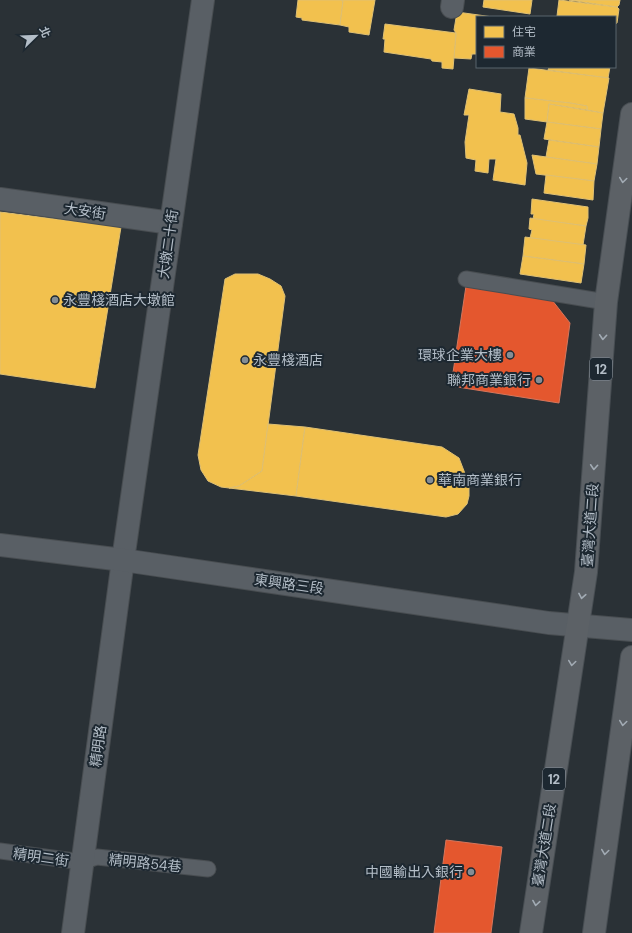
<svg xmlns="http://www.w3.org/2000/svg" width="632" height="933" viewBox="0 0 632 933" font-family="'DM Sans','Noto Sans TC',sans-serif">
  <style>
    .homes { fill: #f2c14e; stroke: #dfc073 }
    .shops { fill: #e4572e; stroke: #d6765c }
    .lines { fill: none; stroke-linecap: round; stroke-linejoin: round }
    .service-casing { stroke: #484d51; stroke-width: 17 }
    .minor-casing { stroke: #484d51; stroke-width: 24 }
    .tertiary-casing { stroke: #484d51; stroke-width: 24 }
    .primary-casing { stroke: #484e53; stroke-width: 24 }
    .service { stroke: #595f65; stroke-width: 15 }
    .minor { stroke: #595f65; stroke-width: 22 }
    .tertiary { stroke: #595f65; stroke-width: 22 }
    .primary { stroke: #5c6166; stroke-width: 22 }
    .oneway { stroke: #a2abb4 }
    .poi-dot { fill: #848d95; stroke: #1d2831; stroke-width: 1.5 }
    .labels { text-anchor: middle; stroke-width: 4; stroke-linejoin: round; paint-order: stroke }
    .shield { fill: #1d2831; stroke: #87919b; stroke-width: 1 }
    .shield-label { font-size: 13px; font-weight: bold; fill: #b4bec8 }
    .street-label { font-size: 14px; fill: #b4bec8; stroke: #1d2831 }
    .poi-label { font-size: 14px; fill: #b4bec8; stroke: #1d2831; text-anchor: start }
  </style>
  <rect width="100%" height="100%" fill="#2a3136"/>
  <g class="homes">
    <path d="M298,0H341L343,1L340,25L302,20V18L296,17Z"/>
    <path d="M341,0H375L369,35L349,32V27L340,25L343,1Z"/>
    <path d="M484,0H532L530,14L483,7Z"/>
    <path d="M559,0L617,7L619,9L617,23L615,24V17L557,16Z"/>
    <path d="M569,0H620L619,5L617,7Z"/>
    <path d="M457,12L493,17H477V54H472L471,59L454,58L456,33L454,30Z"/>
    <path d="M385,24L456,33L453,69L442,68V62L432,61L431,59L384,52L385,39H383Z"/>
    <path d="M549,67H610L608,78L548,70Z"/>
    <path d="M529,68L609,78L603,113L587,110V106L570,103L525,98Z"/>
    <path d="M469,89L501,94L500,112L514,114L518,128V135H520L527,163L525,185L493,180L496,159H489L488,173L475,171L476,160L466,158L465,142L469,115H464Z"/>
    <path d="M525,98L570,103L587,106V110L549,104L547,122L525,119Z"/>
    <path d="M549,104L603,113L601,129L547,122Z"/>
    <path d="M547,122L601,129L599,147L544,139Z"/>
    <path d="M549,140L599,147L597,164L546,157Z"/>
    <path d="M532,155L597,164L594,181L536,174Z"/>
    <path d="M546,175L594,181L593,200L544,193Z"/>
    <path d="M532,199L588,207V218L586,226L533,219L534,214H531Z"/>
    <path d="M0,212L121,227L95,388L0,374Z"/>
    <path d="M530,218L586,226L583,245L530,238L532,230L529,229Z"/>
    <path d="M525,237L586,245L584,264L523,256Z"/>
    <path d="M523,256L584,264L581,283L520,274Z"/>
    <path d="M235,274H258L270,279L281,286L285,296L262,471L239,486L229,488L221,487L208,481L201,470L198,455L225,279Z"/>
    <path d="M268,424L305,427L296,496L229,488L239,486L262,471Z"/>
    <path d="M305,427L442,447L459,458L469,484V496L467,504L458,514L446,517L296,496Z"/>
  </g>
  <g class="shops">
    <path d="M466,286L552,300L570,323L559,403L451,386Z"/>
    <path d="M446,840L502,847L491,933H434Z"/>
  </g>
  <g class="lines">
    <g class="service-casing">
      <g id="service">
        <path d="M466,279L606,302"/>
        <path d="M0,851L82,862L97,857L208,869"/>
      </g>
    </g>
    <g class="minor-casing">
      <g id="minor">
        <path d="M452,7L453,0"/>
        <path d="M0,199L171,223"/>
        <path d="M73,933L123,560L203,0"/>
      </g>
    </g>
    <g class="tertiary-casing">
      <path id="tertiary" d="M0,545L123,560L549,623L632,630"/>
    </g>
    <g class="primary-casing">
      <g id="primary">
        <path d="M531,933L586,572L606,302L632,114"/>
        <path d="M594,933L632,657"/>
      </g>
    </g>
    <use href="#service" class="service"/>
    <use href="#minor" class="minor"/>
    <use href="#tertiary" class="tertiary"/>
    <use href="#primary" class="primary"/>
  </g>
  <defs><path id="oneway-chevron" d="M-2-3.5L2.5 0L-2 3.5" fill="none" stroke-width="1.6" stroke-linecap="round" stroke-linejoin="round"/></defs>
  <g class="oneway">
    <use href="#oneway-chevron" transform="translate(623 180) rotate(98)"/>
    <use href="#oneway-chevron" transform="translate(603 337) rotate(94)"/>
    <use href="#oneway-chevron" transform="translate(594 467) rotate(94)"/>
    <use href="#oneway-chevron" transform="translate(582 596) rotate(100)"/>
    <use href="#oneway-chevron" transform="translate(572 663) rotate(98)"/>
    <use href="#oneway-chevron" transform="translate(623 723) rotate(98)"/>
    <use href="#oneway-chevron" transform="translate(605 852) rotate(98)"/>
    <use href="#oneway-chevron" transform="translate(536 903) rotate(99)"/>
  </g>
  <g class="poi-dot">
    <circle cx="55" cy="300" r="4"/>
    <circle cx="510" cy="355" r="4"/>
    <circle cx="245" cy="360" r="4"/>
    <circle cx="539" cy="380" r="4"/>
    <circle cx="430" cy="480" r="4"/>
    <circle cx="471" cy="872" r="4"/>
  </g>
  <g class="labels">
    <g class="shield">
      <rect x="590" y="358" width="22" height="22" rx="3"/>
      <rect x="543" y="768" width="22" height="22" rx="3"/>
    </g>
    <g class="shield-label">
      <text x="601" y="374">12</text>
      <text x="554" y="784">12</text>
    </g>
    <g class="street-label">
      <text transform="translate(85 211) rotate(8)" y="5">大安街</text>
      <text transform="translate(168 244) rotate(-82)" y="5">大墩二十街</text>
      <text transform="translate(590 525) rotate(-86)" y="5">臺灣大道二段</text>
      <text transform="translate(289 584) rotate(8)" y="5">東興路三段</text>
      <text transform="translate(98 746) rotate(-82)" y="5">精明路</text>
      <text transform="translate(544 845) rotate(-81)" y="5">臺灣大道二段</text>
      <text transform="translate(41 857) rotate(8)" y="5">精明二街</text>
      <text transform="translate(145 863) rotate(6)" y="5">精明路54巷</text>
    </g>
    <g class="poi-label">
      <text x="63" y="305">永豐棧酒店大墩館</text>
      <text x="502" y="360" text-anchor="end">環球企業大樓</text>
      <text x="253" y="365">永豐棧酒店</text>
      <text x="531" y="385" text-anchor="end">聯邦商業銀行</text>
      <text x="438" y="485">華南商業銀行</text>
      <text x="463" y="877" text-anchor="end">中國輸出入銀行</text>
    </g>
  </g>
  <rect x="476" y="16" width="140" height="52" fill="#1d2831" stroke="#59646d"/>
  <rect x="484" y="26" width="20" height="12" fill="#f2c14e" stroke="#59646d"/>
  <text x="512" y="36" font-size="12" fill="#b4bec8">住宅</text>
  <rect x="484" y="46" width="20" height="12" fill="#e4572e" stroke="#59646d"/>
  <text x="512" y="56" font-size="12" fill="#b4bec8">商業</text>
  <g transform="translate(36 36) rotate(67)" stroke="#1d2831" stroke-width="3" paint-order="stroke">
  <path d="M0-3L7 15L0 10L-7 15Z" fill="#b4bec8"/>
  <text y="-6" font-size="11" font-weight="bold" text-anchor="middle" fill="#b4bec8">北</text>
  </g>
</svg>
